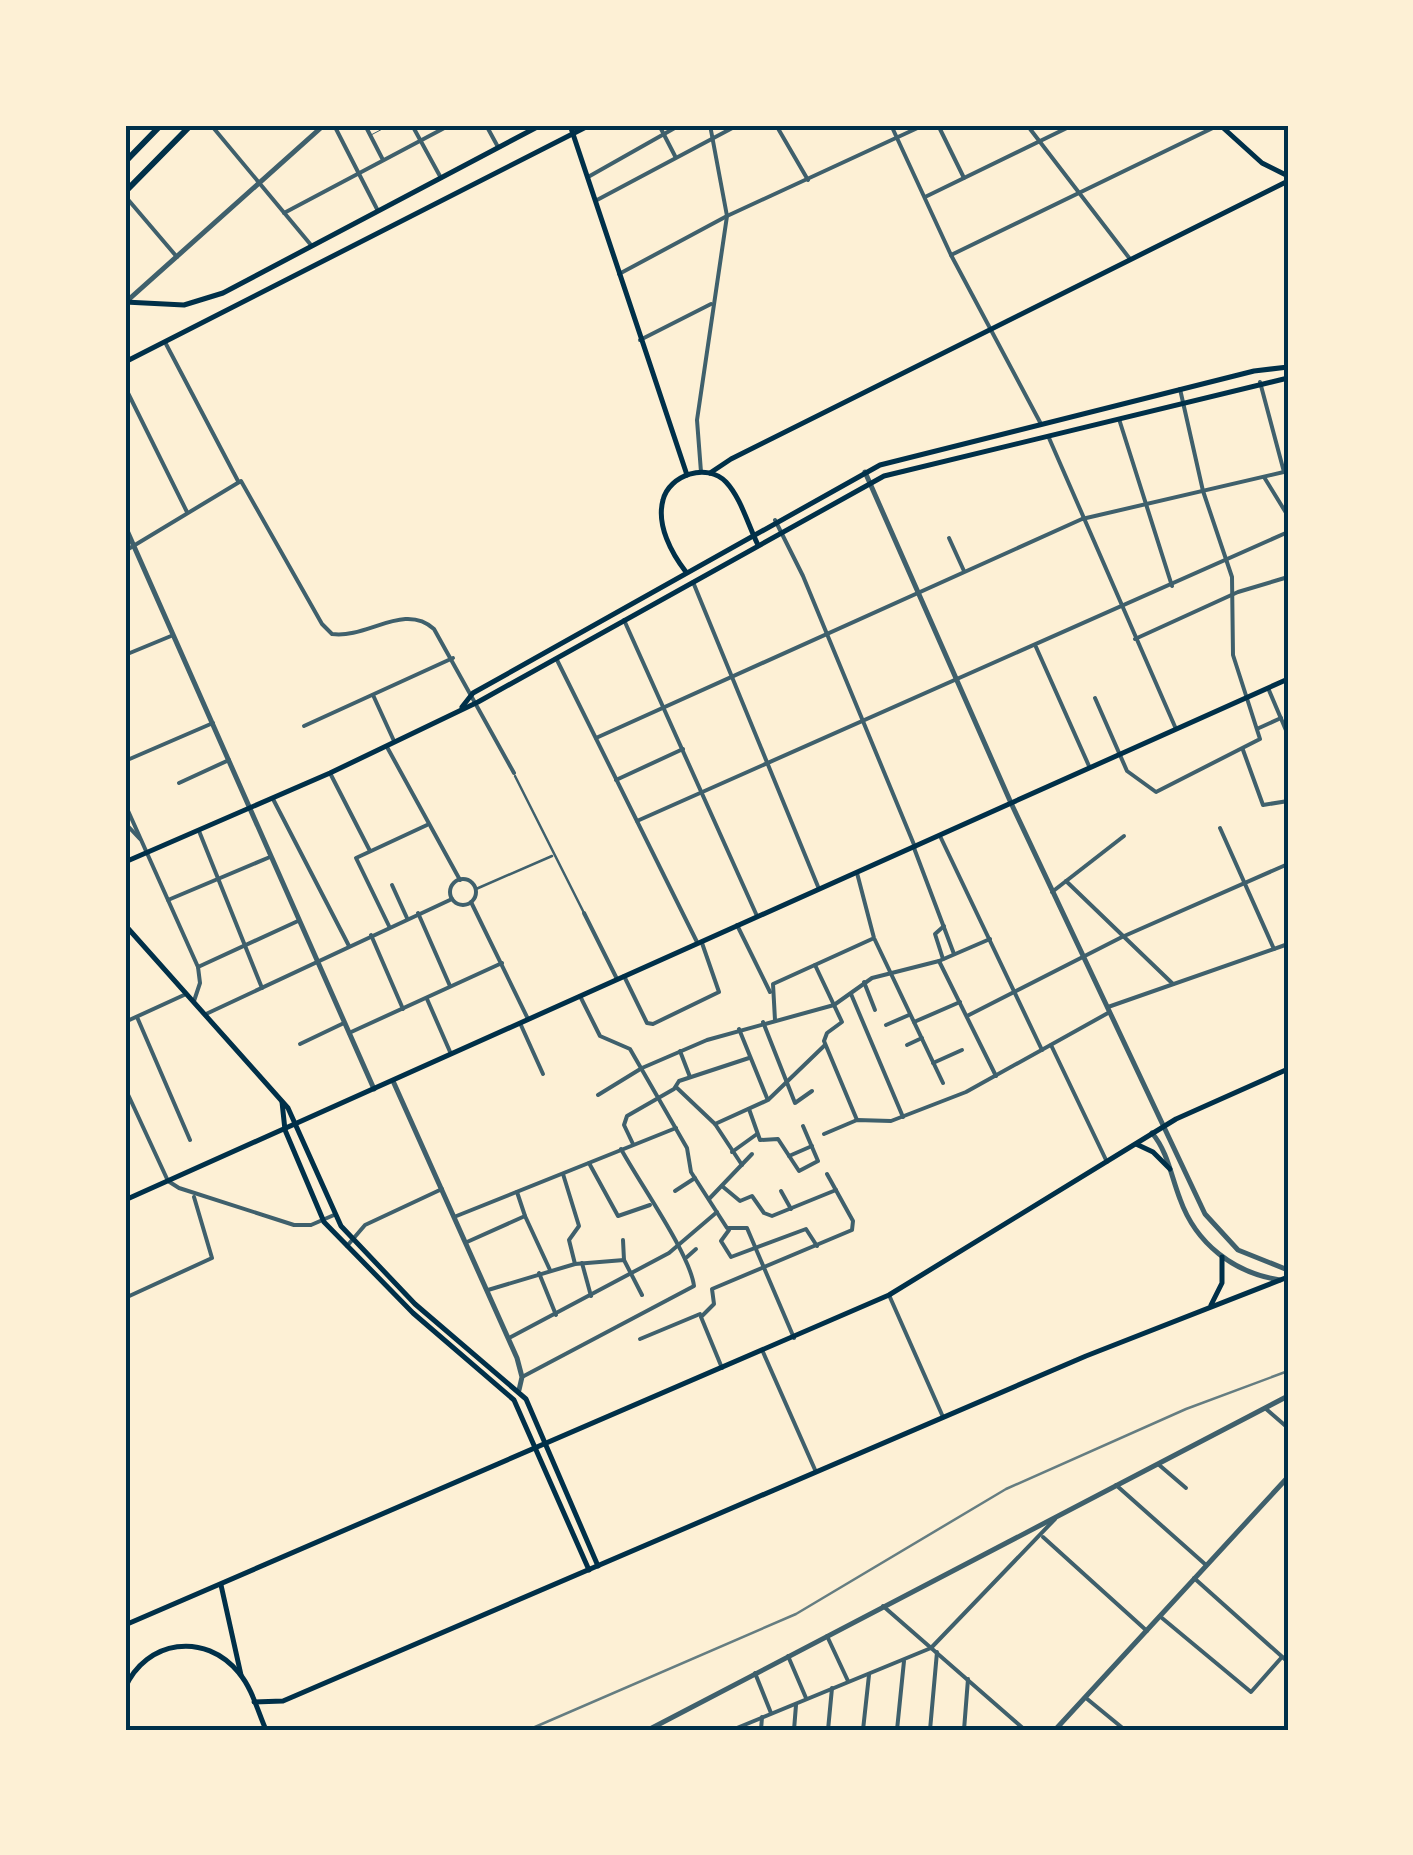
<svg xmlns="http://www.w3.org/2000/svg" width="1413" height="1855" viewBox="0 0 1413 1855" font-family="'DM Sans',sans-serif">
  <style>
    .lines { fill: none; stroke-linecap: round; stroke-linejoin: round }
    .service { stroke: #3f606c; stroke-width: 1 }
    .pedestrian { stroke: #3f606c; stroke-width: 2.5 }
    .minor { stroke: #3f606c; stroke-width: 4 }
    .tertiary { stroke: #3f606c; stroke-width: 5 }
    .secondary { stroke: #003049; stroke-width: 5 }
    .primary { stroke: #003049; stroke-width: 5 }
    .trunk { stroke: #003049; stroke-width: 6 }
    .rail { stroke: #657d81; stroke-width: 2.5 }
    .neatline { fill: none; stroke: #003049; stroke-width: 4 }
  </style>
  <rect width="100%" height="100%" fill="#fdf0d5"/>
  <g class="lines">
    <path class="service" d="M371,135L390,125"/>
    <g class="pedestrian">
      <path d="M515,776L583,911"/>
      <path d="M476,889L552,856"/>
    </g>
    <g class="minor">
      <path d="M211,125L311,245"/>
      <path d="M334,125L378,211"/>
      <path d="M365,125L383,160"/>
      <path d="M412,125L441,178"/>
      <path d="M486,125L498,147"/>
      <path d="M659,125L675,156"/>
      <path d="M776,125L808,180"/>
      <path d="M891,125L951,255L1041,424"/>
      <path d="M938,125L964,178"/>
      <path d="M1027,125L1130,259"/>
      <path d="M588,177L680,125"/>
      <path d="M125,196L177,257"/>
      <path d="M925,197L1073,125"/>
      <path d="M597,200L738,125"/>
      <path d="M284,213L450,125"/>
      <path d="M951,255L1219,125"/>
      <path d="M619,274L727,216L924,125"/>
      <path d="M640,340L711,304"/>
      <path d="M166,344L238,481"/>
      <path d="M1260,382L1284,472"/>
      <path d="M125,387L187,512"/>
      <path d="M1119,419L1172,586"/>
      <path d="M1049,438L1176,729"/>
      <path d="M701,472L697,420L727,216L710,125"/>
      <path d="M1264,477L1288,516"/>
      <path d="M775,520L803,576L915,847"/>
      <path d="M949,538L964,571"/>
      <path d="M125,551L241,481L322,624L332,634C367,639 404,602 434,629L514,773"/>
      <path d="M693,582L819,889"/>
      <path d="M624,620L757,916"/>
      <path d="M1135,639L1238,592L1288,577"/>
      <path d="M1036,647L1089,766"/>
      <path d="M125,655L171,636"/>
      <path d="M557,660L697,942"/>
      <path d="M1268,688L1288,735"/>
      <path d="M373,695L394,741"/>
      <path d="M1095,698L1127,771L1156,792L1260,739L1233,655L1232,577L1203,491L1180,389"/>
      <path d="M304,726L453,658"/>
      <path d="M1259,728L1281,718"/>
      <path d="M596,738L1082,519L1288,471"/>
      <path d="M387,747L460,880"/>
      <path d="M1243,750L1263,805L1288,801"/>
      <path d="M125,761L213,723"/>
      <path d="M330,773L370,851"/>
      <path d="M616,780L683,749"/>
      <path d="M179,783L229,760"/>
      <path d="M273,799L349,946"/>
      <path d="M125,804L198,967L200,983L194,1001"/>
      <path d="M637,821L1288,532"/>
      <path d="M125,823L140,839"/>
      <path d="M1220,828L1274,949"/>
      <path d="M199,831L262,988"/>
      <path d="M940,836L1042,1050"/>
      <path d="M914,848L954,954"/>
      <path d="M857,873L874,938L943,1083"/>
      <circle cx="463" cy="892" r="13"/>
      <path d="M1066,881L1173,984"/>
      <path d="M392,885L407,918"/>
      <path d="M1052,892L1124,836"/>
      <path d="M168,900L270,857"/>
      <path d="M471,902L528,1019"/>
      <path d="M418,913L450,986"/>
      <path d="M584,913L617,979"/>
      <path d="M737,925L770,992"/>
      <path d="M389,926L356,858L427,825"/>
      <path d="M371,935L403,1009"/>
      <path d="M943,959L935,934L944,926"/>
      <path d="M939,961L996,1076"/>
      <path d="M815,965L842,1022L827,1033L824,1041L857,1120"/>
      <path d="M198,967L298,921"/>
      <path d="M624,976L647,1023L653,1024L719,992L702,943"/>
      <path d="M864,982L875,1010"/>
      <path d="M851,994L903,1117"/>
      <path d="M580,996L600,1036L630,1049L687,1148L691,1172L727,1228H747L794,1338"/>
      <path d="M427,999L451,1054"/>
      <path d="M1108,1007L1288,944"/>
      <path d="M206,1014L452,899"/>
      <path d="M967,1016L1122,937L1288,864"/>
      <path d="M137,1017L190,1140"/>
      <path d="M775,1020L773,984L872,939"/>
      <path d="M125,1022L184,995"/>
      <path d="M763,1022L795,1103L812,1091"/>
      <path d="M914,1022L960,1002"/>
      <path d="M520,1023L543,1074"/>
      <path d="M886,1025L909,1015"/>
      <path d="M739,1029L767,1098"/>
      <path d="M349,1033L502,963"/>
      <path d="M300,1044L344,1023"/>
      <path d="M907,1045L922,1038"/>
      <path d="M1051,1045L1107,1162"/>
      <path d="M680,1051L690,1077"/>
      <path d="M933,1063L962,1050"/>
      <path d="M676,1087L715,1124L742,1165"/>
      <path d="M125,1088L168,1181L179,1188L294,1225H311L334,1215"/>
      <path d="M598,1095L642,1068L707,1040L834,1005L872,978L939,961L990,939"/>
      <path d="M749,1109L760,1140L778,1139L799,1171L818,1161L803,1126"/>
      <path d="M715,1124L768,1100L825,1045"/>
      <path d="M824,1134L857,1120L891,1121L966,1092L1108,1013"/>
      <path d="M633,1144L624,1125L627,1116L674,1089L679,1081L749,1058"/>
      <path d="M732,1152L757,1134"/>
      <path d="M789,1156L812,1146"/>
      <path d="M589,1163L618,1216L650,1205"/>
      <path d="M563,1174L579,1226L569,1240L575,1264"/>
      <path d="M722,1186L740,1201L752,1196L764,1213L772,1216L836,1190"/>
      <path d="M675,1191L695,1178"/>
      <path d="M781,1191L791,1209"/>
      <path d="M709,1199L752,1154"/>
      <path d="M525,1216L550,1270"/>
      <path d="M454,1217L676,1128"/>
      <path d="M729,1230L721,1241L731,1257L806,1229L817,1246"/>
      <path d="M623,1240L624,1260"/>
      <path d="M467,1242L525,1216L517,1192"/>
      <path d="M347,1246L365,1225L442,1189"/>
      <path d="M687,1257L696,1249"/>
      <path d="M582,1263L591,1296"/>
      <path d="M539,1273L556,1315"/>
      <path d="M488,1290L575,1264L624,1260L642,1295"/>
      <path d="M889,1295L943,1417"/>
      <path d="M125,1298L212,1258L194,1197"/>
      <path d="M509,1338L669,1253L717,1212"/>
      <path d="M640,1339L700,1314"/>
      <path d="M763,1352L816,1472"/>
      <path d="M722,1368L701,1317L714,1304L712,1289L852,1230L853,1221L827,1174"/>
      <path d="M522,1377L694,1286C690,1254 640,1184 621,1149"/>
      <path d="M1265,1408L1288,1428"/>
      <path d="M1158,1464L1186,1488"/>
      <path d="M1116,1485L1206,1565"/>
      <path d="M1043,1537L1147,1631"/>
      <path d="M1194,1578L1288,1662"/>
      <path d="M883,1606L1025,1730"/>
      <path d="M1162,1618L1251,1692L1282,1657"/>
      <path d="M827,1636L848,1681"/>
      <path d="M788,1656L806,1698"/>
      <path d="M755,1673L771,1713"/>
      <path d="M1086,1698L1125,1730"/>
      <path d="M732,1730L931,1648L1055,1519"/>
      <path d="M761,1730L762,1717"/>
      <path d="M794,1730L796,1705"/>
      <path d="M828,1730L832,1688"/>
      <path d="M863,1730L869,1675"/>
      <path d="M897,1730L904,1661"/>
      <path d="M930,1730L937,1652"/>
      <path d="M964,1730L968,1679"/>
    </g>
    <g class="tertiary">
      <path d="M127,301L324,125"/>
      <path d="M865,472L1011,803L1205,1214L1238,1250L1288,1270"/>
      <path d="M125,526L374,1089"/>
      <path d="M393,1081L517,1358L522,1377L519,1390"/>
      <path d="M1152,1133C1168,1152 1171,1176 1180,1199C1196,1244 1234,1273 1280,1280"/>
      <path d="M648,1730L1288,1396"/>
      <path d="M1055,1730L1288,1477"/>
    </g>
    <g class="secondary">
      <path d="M570,125L687,475"/>
      <path d="M1220,125L1262,163L1288,176"/>
      <path d="M125,302L184,305L223,293L541,125"/>
      <path d="M125,362L590,125"/>
      <path d="M710,473L731,459L1288,181"/>
      <path d="M686,572C672,554 656,525 663,500C669,475 707,462 726,482C741,498 748,525 758,545"/>
      <path d="M462,707L473,693L880,465L1254,371L1288,367"/>
      <path d="M125,862L330,773L478,702L884,476L1288,378"/>
      <path d="M125,925L288,1108L341,1226L415,1304L526,1399L598,1566"/>
      <path d="M282,1102L285,1130L324,1222L413,1313L514,1400L589,1570"/>
      <path d="M1136,1144L1153,1152L1170,1169"/>
      <path d="M1211,1305L1222,1283V1257"/>
      <path d="M221,1585L241,1675"/>
      <path d="M125,1625L889,1295L1176,1119L1288,1069"/>
      <path d="M125,1688C146,1640 205,1631 239,1673C252,1688 258,1712 266,1730"/>
      <path d="M254,1702L283,1701L1086,1356L1288,1277"/>
    </g>
    <path class="primary" d="M125,1200L1288,679"/>
    <g class="trunk">
      <path d="M125,162L161,125"/>
      <path d="M125,192L191,125"/>
    </g>
    <path class="rail" d="M528,1730L796,1614L1006,1489L1186,1409L1288,1371"/>
  </g>
  <rect width="1413" height="1855" fill="none" stroke="#fdf0d5" stroke-width="255"/>
  <rect x="128" y="128" width="1158" height="1600" class="neatline"/>
</svg>
